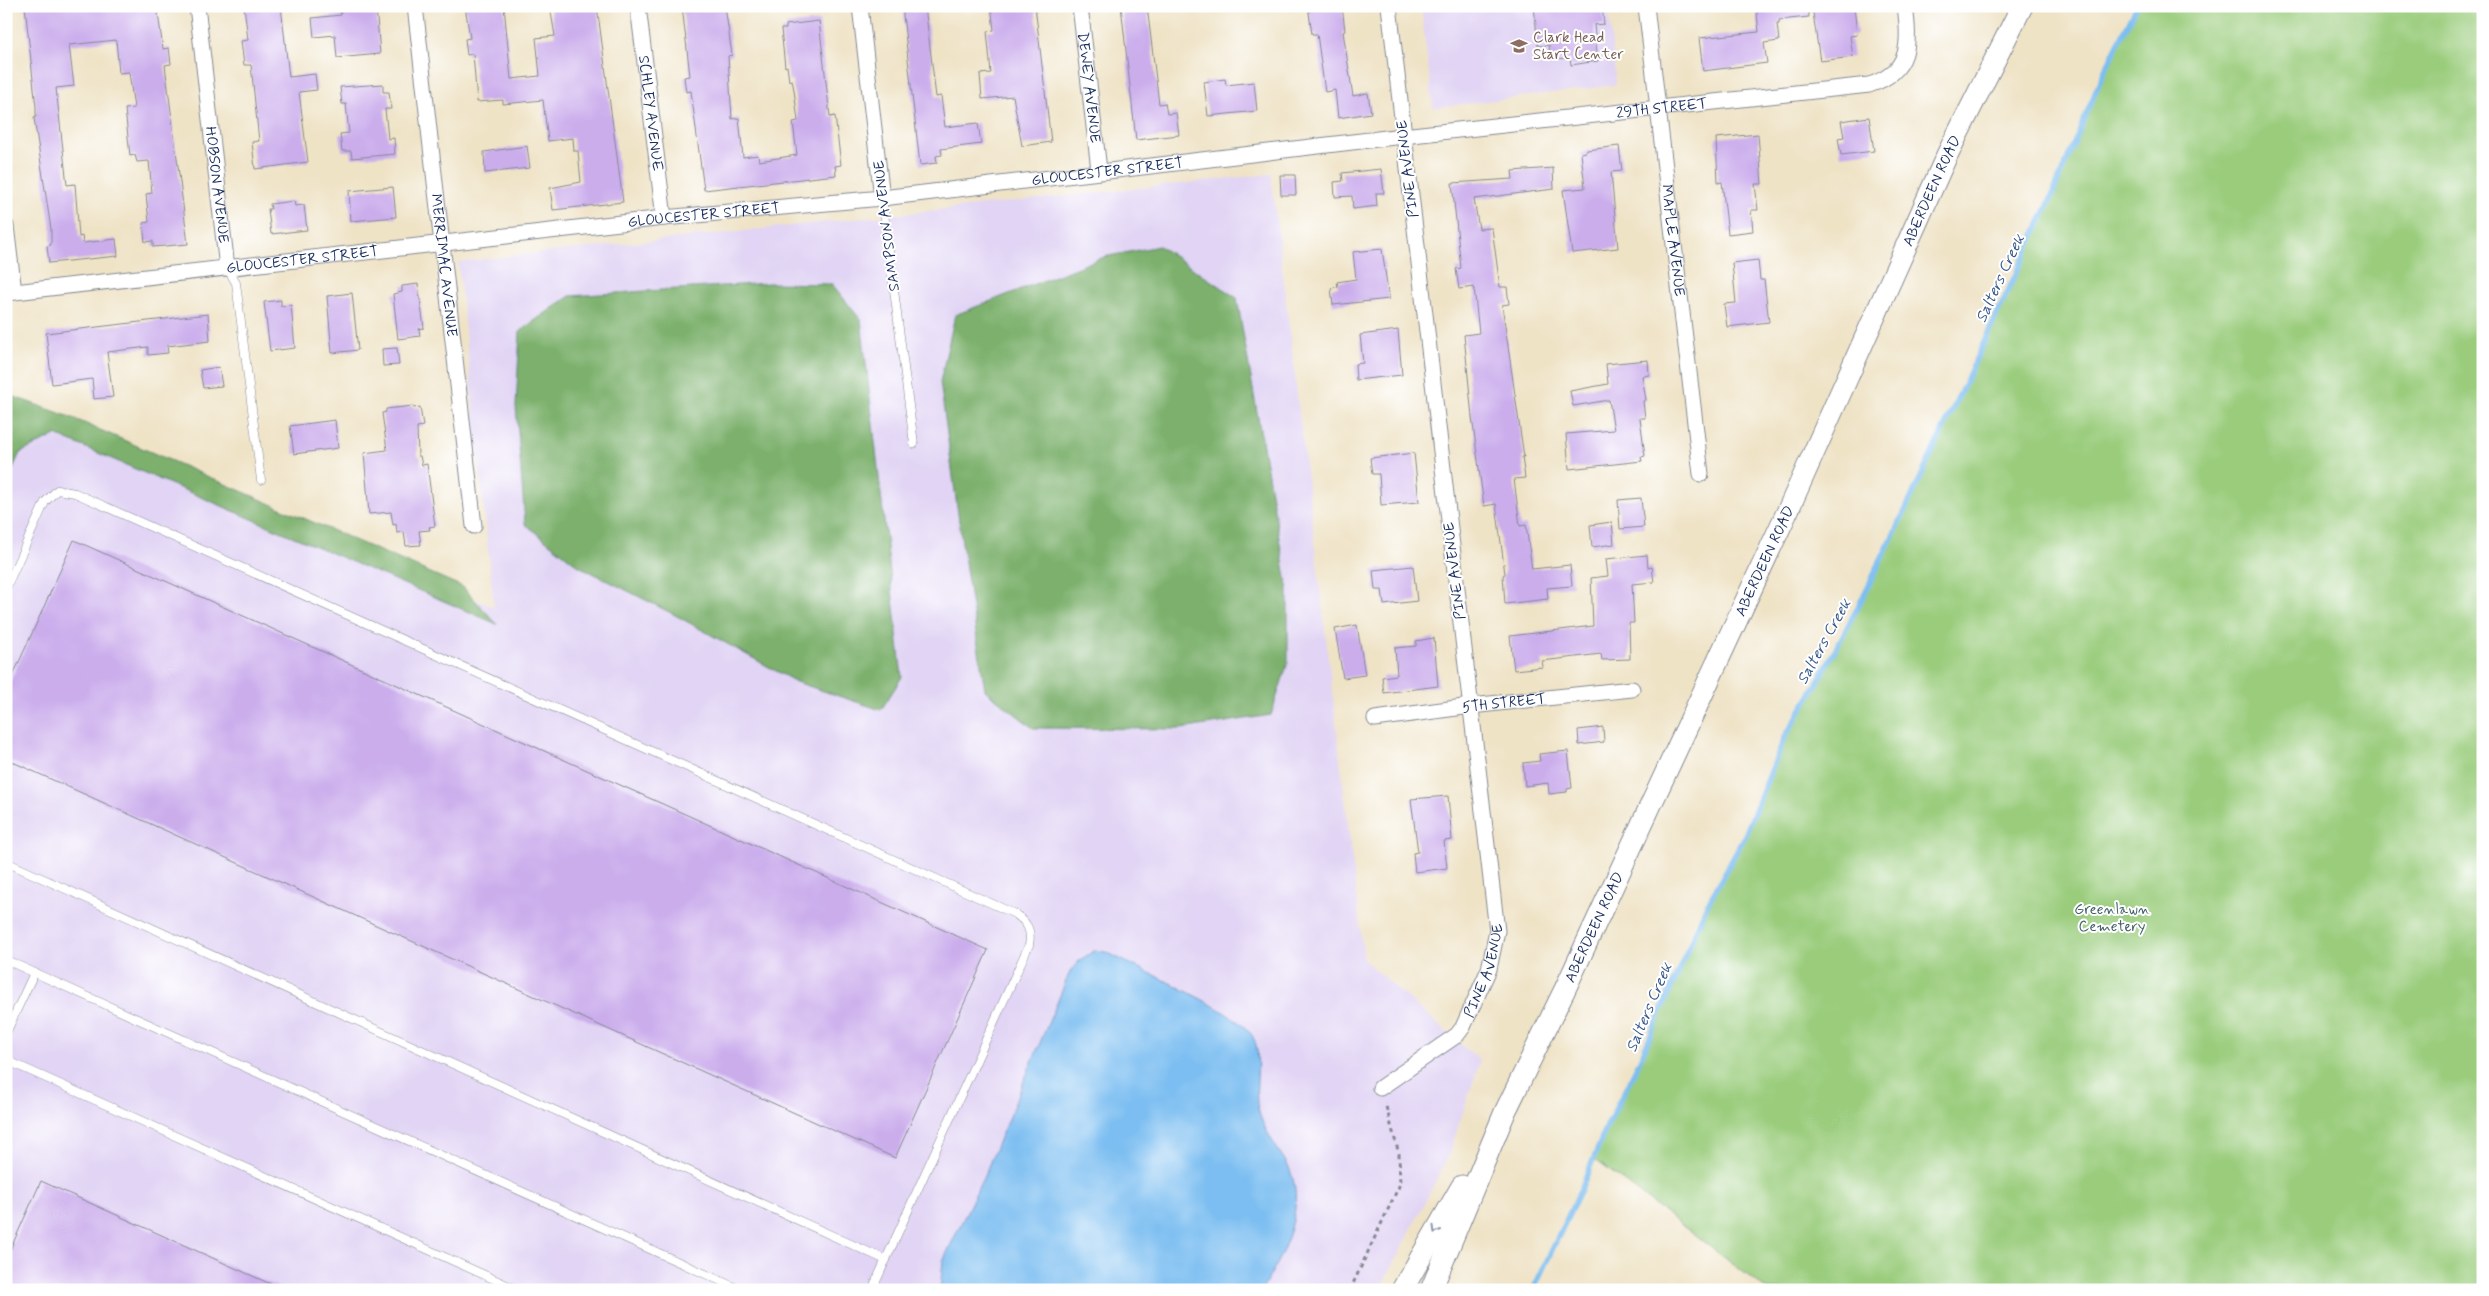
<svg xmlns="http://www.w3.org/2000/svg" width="2489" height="1296" viewBox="0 0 2489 1296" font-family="Mynerve,sans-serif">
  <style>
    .built { fill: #e1d4f4 }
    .green { fill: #9acc7c; stroke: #5a7e6d }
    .forest { fill: #7bb06c; stroke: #4b7065 }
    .water { fill: #7cbef1; stroke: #4c76a8 }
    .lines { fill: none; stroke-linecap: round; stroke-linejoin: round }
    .stream { stroke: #7cbef1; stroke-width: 5.5 }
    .building { fill: #cbadec }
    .service-casing { stroke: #858992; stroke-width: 9 }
    .minor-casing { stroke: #858992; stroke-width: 17 }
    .secondary-casing { stroke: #858992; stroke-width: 23 }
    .path { stroke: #858992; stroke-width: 3; stroke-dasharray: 4 4; stroke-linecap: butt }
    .service { stroke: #fff; stroke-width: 8 }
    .minor { stroke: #fff; stroke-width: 15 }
    .secondary { stroke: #fff; stroke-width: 21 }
    .oneway { stroke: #8d97ae }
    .labels { text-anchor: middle; stroke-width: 4; stroke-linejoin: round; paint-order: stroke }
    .education-label { font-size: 15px; fill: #785e54; stroke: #fff; text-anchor: start }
    .street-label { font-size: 15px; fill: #1b2f5e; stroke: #fff }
    .park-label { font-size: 15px; fill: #415e67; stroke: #fff }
    .water-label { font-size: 16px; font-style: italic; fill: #385a8a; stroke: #fff }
  </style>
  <rect width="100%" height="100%" fill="#fff"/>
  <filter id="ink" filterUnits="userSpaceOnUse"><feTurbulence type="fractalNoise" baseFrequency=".02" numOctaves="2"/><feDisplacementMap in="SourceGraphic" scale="10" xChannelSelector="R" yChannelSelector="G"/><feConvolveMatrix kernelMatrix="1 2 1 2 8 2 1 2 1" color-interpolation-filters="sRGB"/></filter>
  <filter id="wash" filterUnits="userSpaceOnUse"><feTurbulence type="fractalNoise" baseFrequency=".0096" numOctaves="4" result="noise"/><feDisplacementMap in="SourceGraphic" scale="20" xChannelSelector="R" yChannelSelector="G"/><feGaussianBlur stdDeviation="1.12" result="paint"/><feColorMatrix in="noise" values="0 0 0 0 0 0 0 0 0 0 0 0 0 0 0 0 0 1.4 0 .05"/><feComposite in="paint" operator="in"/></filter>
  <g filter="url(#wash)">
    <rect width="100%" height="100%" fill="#efe3c6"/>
    <g class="built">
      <path d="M1421,6H1608L1616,85L1433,108Z"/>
      <path d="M1271,174L1364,960L1480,1061L1448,1157L1380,1290H6V403L494,607L458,262Z"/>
    </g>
    <path class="green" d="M2137,6H2483V1290H1767L1593,1158L1639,1062L1707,905L1743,840L1785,737L1817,684L1860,603L1906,509L2050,201L2103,74Z"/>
    <g class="forest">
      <path d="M1159,246L1237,298L1288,589V662L1271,715L1181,729L1033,728L985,690L962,543L940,382L955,315L1104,257Z"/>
      <path d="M769,283L832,284L861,320L902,677L881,710L796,682L675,615L579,566L525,524L516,406L520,331L570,296Z"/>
      <path d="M6,394L68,416L463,587L497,624L56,435L20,453L6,483Z"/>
    </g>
    <path class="water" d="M1094,951L1106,952C1139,969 1231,1008 1251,1034C1264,1051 1253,1087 1258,1109C1263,1129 1275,1145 1286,1162C1310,1204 1284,1252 1262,1290H940L943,1261L984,1176L1069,974L1080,960Z"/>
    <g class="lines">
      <path class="stream" d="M1533,1290L1581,1189L1607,1126L1639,1062L1707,905L1743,840L1785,737L1817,684L1860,603L1906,509L2050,201L2103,74L2137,6"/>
    </g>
    <g id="blocks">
      <g class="building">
        <path d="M25,6H157L163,49L169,48L171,64L165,65L188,244L153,247V241L145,242L143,223L149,222L146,194L152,193L149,161L137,162L135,155L130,156L125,109L134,108L129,72L119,73L116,40L69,45L74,86L56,88L67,185L75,184L79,237L82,236L83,243L116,239L118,256L49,263L47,246L51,245V229L34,118L36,117V107Z"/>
        <path d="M244,6H281L289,77L315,74L317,90L299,92L308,162L255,169L252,142L259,141L251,65H244L241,41L248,40Z"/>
        <path d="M340,6H376L380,54L337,58L335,35L314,37L312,18L341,15Z"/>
        <path d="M465,6H504L511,79L540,76L536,38L555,36L550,6H597L623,202L553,210L550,188L581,182L578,151H574L573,138L548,141L543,100L503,104V100L477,102L473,54L467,55L465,39L470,38Z"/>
        <path d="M682,6H725L732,55L728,56L732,119L739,118L743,157L758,155L759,161L797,155L793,122L798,121L794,90L792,80L789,81L787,66L785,67L781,29H786V25L819,21L830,117L835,116L841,165L835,166L836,175L704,190L691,91L686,92L684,77L690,76Z"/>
        <path d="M902,6H925L936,97L941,96L945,127L978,123L981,144L941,149L942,155L936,156L937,163L920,165Z"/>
        <path d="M991,6H1035L1051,142L1022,146L1013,96L982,99L980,74L991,73L987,31L994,30Z"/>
        <path d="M1121,6H1147L1159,104L1165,103L1167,114L1176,113L1179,135L1136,140Z"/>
        <path d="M1308,6H1342L1345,31L1343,32L1353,96L1368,93L1371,113L1338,118L1335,90L1325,92L1317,34H1312Z"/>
        <path d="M1534,6H1602L1604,24L1594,25L1598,61L1571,65L1570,58L1550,59L1549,45L1538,46Z"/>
        <path d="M1756,6H1808L1809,17L1779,20V24H1777L1779,41L1764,43L1767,63L1703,71L1699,38L1759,32Z"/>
        <path d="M1812,6H1854L1857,35L1850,36L1853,57L1820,61Z"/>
        <path d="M1225,79L1226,85L1254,82L1257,111L1208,116L1204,82Z"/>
        <path d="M383,84V92H389L391,109H385L388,139L394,138L395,154L352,158L351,151H342L340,134L349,133L346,104H342L340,87Z"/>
        <path d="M1869,117L1874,151L1841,155L1838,138L1844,137L1841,121Z"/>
        <path d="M1758,134L1762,184H1755L1758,210H1751L1753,231L1728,234L1722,182L1718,183L1716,138Z"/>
        <path d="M527,146L530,168L485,173L484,152Z"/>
        <path d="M1619,146L1622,171L1611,172L1618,248L1572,253L1563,190L1585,188L1581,153L1586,152L1587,150Z"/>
        <path d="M1553,168L1554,189L1474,199L1479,229L1492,228L1500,287H1507L1509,304L1502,305L1524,457H1522L1525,478L1514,479L1520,526L1526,525L1532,569L1570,565L1572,586L1547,588L1548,599L1505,604L1503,575L1505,574L1496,504L1484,506L1472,417L1464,335L1479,333L1474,287L1459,289L1456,269L1461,268L1452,183L1513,179L1512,171Z"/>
        <path d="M1381,169L1384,193H1376L1377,206L1353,209L1352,196L1335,197L1334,182L1343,181L1342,173Z"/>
        <path d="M1280,175H1295L1296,195H1281Z"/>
        <path d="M393,187L396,217L351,221L349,191Z"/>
        <path d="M294,201L295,206L304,205L307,230L271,234L268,209H271L270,204Z"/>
        <path d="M1382,249L1389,299L1333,305L1331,288L1338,287L1337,282L1356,279L1353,252Z"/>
        <path d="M1758,260L1760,280H1764L1769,322L1727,327L1724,304L1736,303L1732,263Z"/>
        <path d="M418,284L424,328L419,329L420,336L398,339L393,294L402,292V286Z"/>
        <path d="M352,293L358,350L332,353L327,296Z"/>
        <path d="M281,300V306L291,305L295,348L270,351L264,302Z"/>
        <path d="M208,314L210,341L167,346L168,353L148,355V347L107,352L113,397L94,399L92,379L52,384L46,333Z"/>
        <path d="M1398,330L1402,375L1356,380L1355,364L1363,363L1360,335Z"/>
        <path d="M397,348L399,365L383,366L382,349Z"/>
        <path d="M1648,360L1649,375L1642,376L1646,400L1643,401L1645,418H1640L1645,456L1641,457L1642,461L1569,469L1566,434L1614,430L1609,400L1573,406L1570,391L1608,384L1606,364Z"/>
        <path d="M219,367L222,386L203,388L200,370Z"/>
        <path d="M413,406L414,408L420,407L423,426L417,427L418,456H420L422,465L427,464L435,526L429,527L430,530L419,531L421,545L406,546L404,532L397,533L396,524L393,525L391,512L369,514L364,453L387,450L382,413L386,412V409Z"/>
        <path d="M335,420L338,448L294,454L290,426Z"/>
        <path d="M1414,453L1419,502L1381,505L1379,474H1372L1370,458Z"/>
        <path d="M1641,498L1644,527L1620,529L1618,500Z"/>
        <path d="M1612,522L1614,544L1592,547L1590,525Z"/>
        <path d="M74,540L988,950L895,1158L6,759V691Z"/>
        <path d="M1647,555L1648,568L1652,567L1654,582L1632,584L1634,623H1629L1630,659L1602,660L1601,654L1542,661L1543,667L1514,670L1510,636L1593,626L1591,578L1608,576L1606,559Z"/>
        <path d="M1413,566L1417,601L1384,605L1382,590H1375L1373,570Z"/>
        <path d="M1357,625L1365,675L1343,678L1335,629Z"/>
        <path d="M1434,638L1438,686L1384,693L1382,677L1397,675L1395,648L1416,646V641Z"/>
        <path d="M1603,727L1604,742L1579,745L1578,730Z"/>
        <path d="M1568,751L1572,788L1567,789V792L1549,794L1548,783L1525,786L1523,763L1540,761L1539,754Z"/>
        <path d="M1448,796L1452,840L1444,841L1447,868L1415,872L1413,853L1418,852L1411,799Z"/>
        <path d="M41,1181L284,1290H6V1259Z"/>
      </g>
    </g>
  </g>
  <g filter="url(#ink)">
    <use href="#blocks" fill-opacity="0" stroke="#858992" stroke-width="1"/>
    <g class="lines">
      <g class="service-casing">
        <g id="service">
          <path d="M882,198L914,444"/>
          <path d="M227,268L236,283L261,480"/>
          <path d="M6,588L45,502L57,490L75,493L1015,914C1027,922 1032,930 1029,945L872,1290"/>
          <path d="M6,862L886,1260"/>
          <path d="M6,960L741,1290"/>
          <path d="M6,1033L34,973"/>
          <path d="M6,1060L518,1290"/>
        </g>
      </g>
      <g class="minor-casing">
        <g id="minor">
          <path id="s1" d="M197,6L227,268"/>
          <path id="s2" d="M415,6L474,526"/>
          <path id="s3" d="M638,6L664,218"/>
          <path d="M860,6L882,198"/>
          <path id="s4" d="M1080,6L1099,170"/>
          <path id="s5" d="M1646,6L1701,474"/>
          <path d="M6,226L14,292"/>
          <path id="s6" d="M6,293L664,218L882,198L1403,136L1869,85C1911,72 1910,43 1905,6"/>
          <path id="s7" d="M1375,719L1471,706L1632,689"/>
          <path id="s8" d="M1380,1088L1457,1035L1463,1027L1489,969L1497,931L1389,6"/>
        </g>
      </g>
      <g class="secondary-casing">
        <g id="secondary">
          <path d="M1402,1290L1462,1186"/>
          <path id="s9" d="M1431,1290L1505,1112L1566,987L1789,508L1947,155L2022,6"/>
        </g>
      </g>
      <path class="path" d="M1350,1290L1400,1184L1399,1154L1385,1103"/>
      <use href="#service" class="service"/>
      <use href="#minor" class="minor"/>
      <use href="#secondary" class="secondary"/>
    </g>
    <defs><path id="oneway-chevron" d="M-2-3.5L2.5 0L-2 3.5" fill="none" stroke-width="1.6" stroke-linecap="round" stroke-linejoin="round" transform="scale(1.25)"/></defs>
    <use class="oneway" href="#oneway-chevron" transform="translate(1436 1230) rotate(120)"/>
  </g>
  <defs>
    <g id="school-bare" transform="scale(1.35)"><path d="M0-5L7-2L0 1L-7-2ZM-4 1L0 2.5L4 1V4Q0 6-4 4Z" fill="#8d6e63" stroke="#fff" stroke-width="2.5" paint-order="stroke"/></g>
  </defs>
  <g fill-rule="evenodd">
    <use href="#school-bare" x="1519" y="46"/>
  </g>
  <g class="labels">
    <g class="education-label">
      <text x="1533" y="42">Clark Head<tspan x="1533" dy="17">Start Center</tspan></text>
    </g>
    <g class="street-label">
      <text dy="5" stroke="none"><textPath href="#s4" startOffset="82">DEWEY AVENUE</textPath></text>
      <text dy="5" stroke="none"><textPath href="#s6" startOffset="1666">29TH STREET</textPath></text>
      <text dy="5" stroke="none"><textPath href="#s3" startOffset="108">SCHLEY AVENUE</textPath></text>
      <text transform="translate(1407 169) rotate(-97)" y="5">PINE AVENUE</text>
      <text dy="5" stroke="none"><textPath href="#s6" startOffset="1108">GLOUCESTER STREET</textPath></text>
      <text dy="5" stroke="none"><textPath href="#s1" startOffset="180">HOBSON AVENUE</textPath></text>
      <text dy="5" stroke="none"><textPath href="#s9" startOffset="1208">ABERDEEN ROAD</textPath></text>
      <text dy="5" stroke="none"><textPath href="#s6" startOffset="702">GLOUCESTER STREET</textPath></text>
      <text transform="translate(886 226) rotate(-97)" y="5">SAMPSON AVENUE</text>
      <text dy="5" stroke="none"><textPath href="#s5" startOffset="236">MAPLE AVENUE</textPath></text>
      <text dy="5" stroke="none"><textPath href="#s6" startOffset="298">GLOUCESTER STREET</textPath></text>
      <text dy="5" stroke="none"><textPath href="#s2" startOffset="261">MERRIMAC AVENUE</textPath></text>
      <text dy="5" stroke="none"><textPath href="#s9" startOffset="802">ABERDEEN ROAD</textPath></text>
      <text transform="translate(1454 571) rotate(-97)" y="5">PINE AVENUE</text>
      <text dy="5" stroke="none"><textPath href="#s7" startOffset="130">5TH STREET</textPath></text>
      <text dy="5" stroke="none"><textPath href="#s9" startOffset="398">ABERDEEN ROAD</textPath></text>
      <text dy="5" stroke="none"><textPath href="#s8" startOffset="164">PINE AVENUE</textPath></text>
    </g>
    <g class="park-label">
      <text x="2112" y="914">Greenlawn<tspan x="2112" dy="17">Cemetery</tspan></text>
    </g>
    <g class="water-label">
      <text transform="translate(1999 278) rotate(-65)" y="6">Salters Creek</text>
      <text transform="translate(1823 641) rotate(-61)" y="6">Salters Creek</text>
      <text transform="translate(1648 1007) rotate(-67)" y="6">Salters Creek</text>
    </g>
  </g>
  <rect width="2489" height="1296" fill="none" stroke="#fff" stroke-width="25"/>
</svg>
